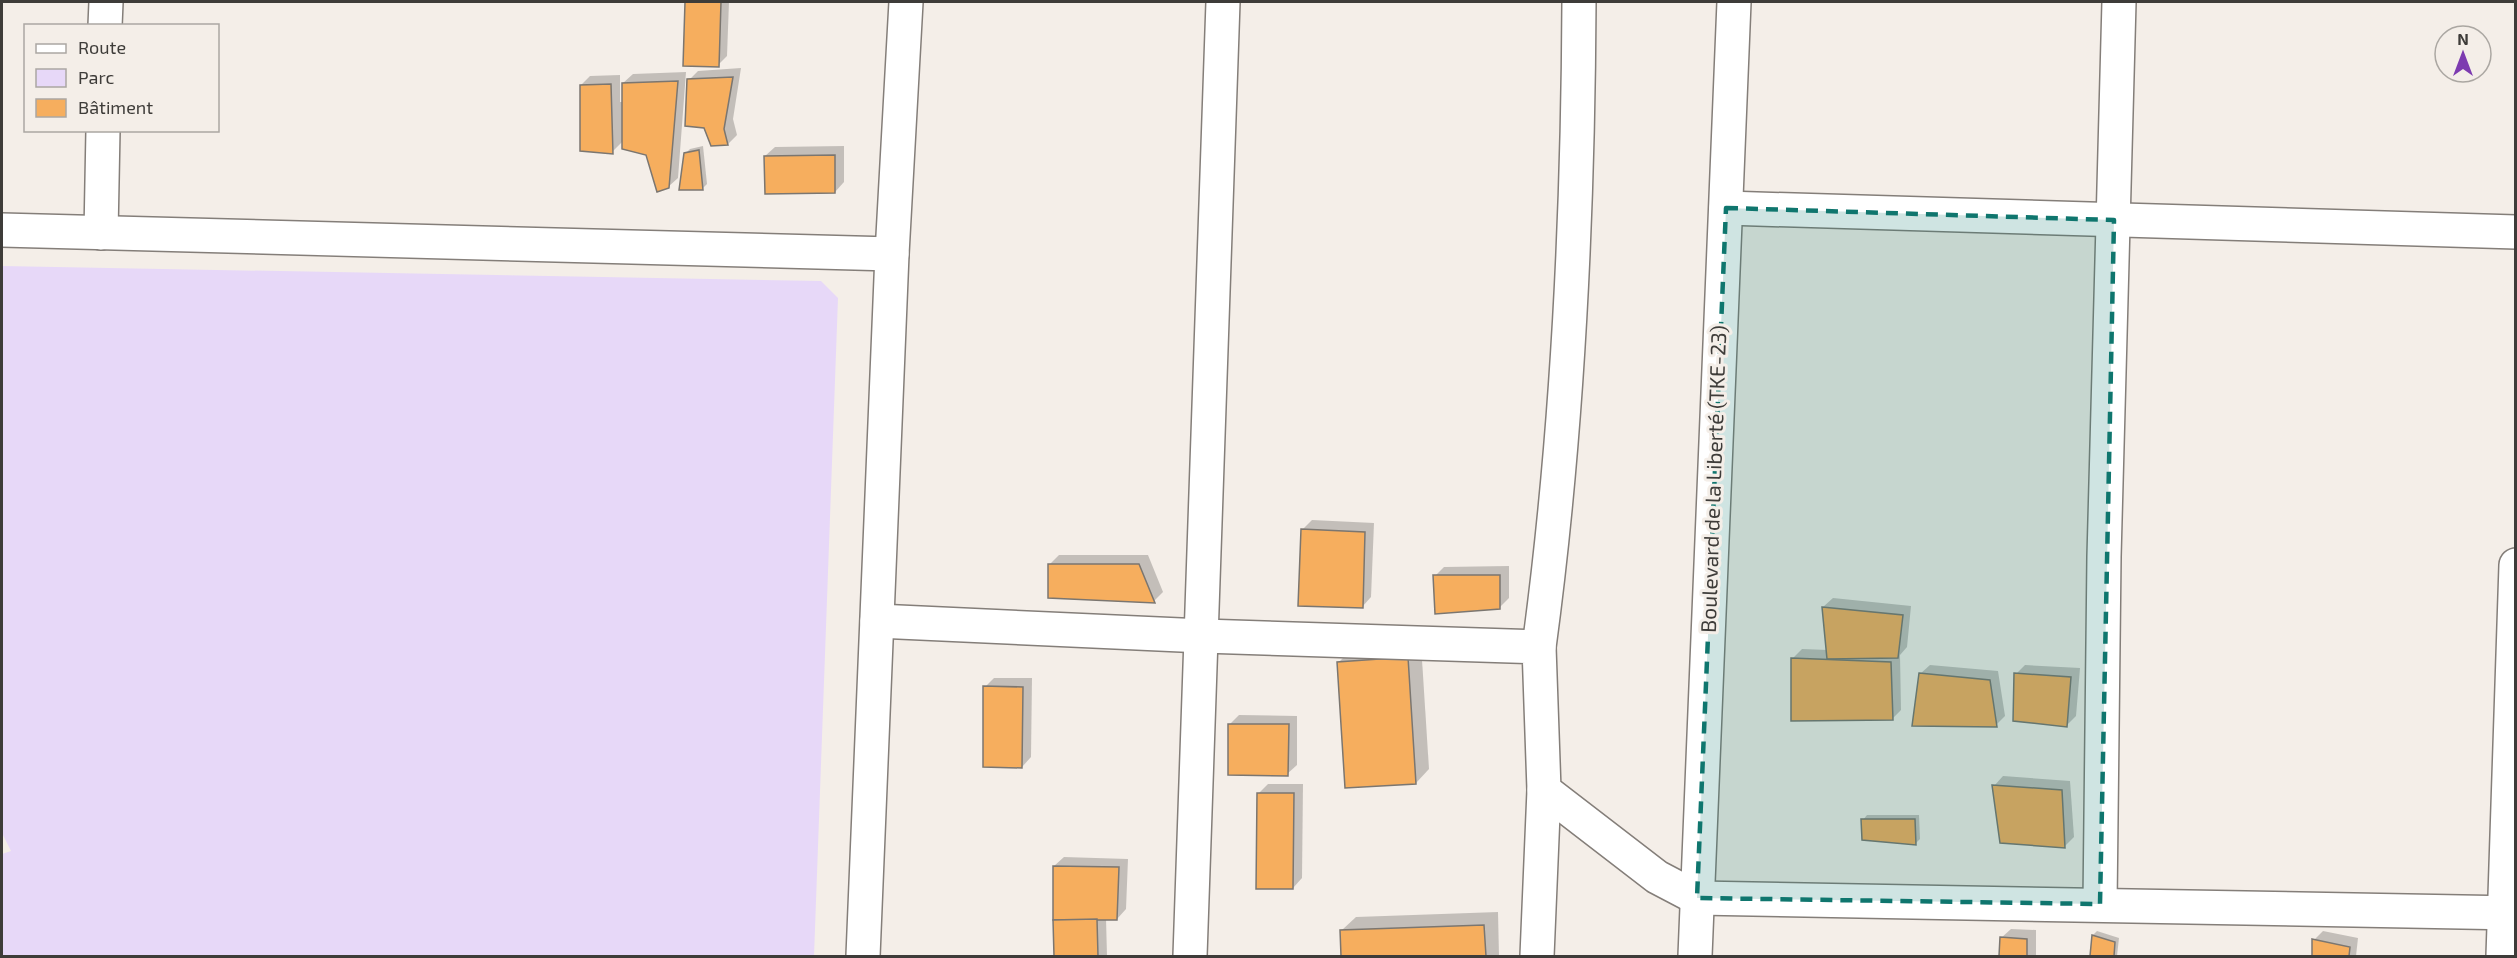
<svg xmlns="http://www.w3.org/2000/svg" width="2517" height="958" viewBox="0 0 2517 958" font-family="'Exo 2',sans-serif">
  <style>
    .green { fill: #e7d8f8 }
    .shadow { fill: #0003 }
    .building { fill: #f6ae5e; stroke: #7b7670; stroke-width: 1.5 }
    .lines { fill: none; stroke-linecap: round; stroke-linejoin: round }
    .street-casing { stroke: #847e79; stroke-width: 36 }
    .secondary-casing { stroke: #847e79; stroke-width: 36 }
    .street { stroke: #fff; stroke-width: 33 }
    .secondary { stroke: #fff; stroke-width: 33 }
    .marked { fill: #0f766e; fill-opacity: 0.2; stroke: #0f766e; stroke-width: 4.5; stroke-dasharray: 12 8; stroke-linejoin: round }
    .labels { text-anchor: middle; stroke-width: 6; stroke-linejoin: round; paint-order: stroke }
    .street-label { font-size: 21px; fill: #3e3c39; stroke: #f4eee8 }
  </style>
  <rect width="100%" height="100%" fill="#f4eee8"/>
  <path class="green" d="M2,266L821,281L838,298L814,956H2V854L11,851L2,833Z"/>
  <g class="shadow">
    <path d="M686,2H729L727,56L718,65L684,64Z"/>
    <path d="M741,68L733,119L737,135L728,144L689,80L698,71Z"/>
    <path d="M686,72L678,178L668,187L647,154L623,141L612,152L581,85L590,76L620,75V102H623V83L633,74Z"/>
    <path d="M703,146L707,184L703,188L686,153L690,149Z"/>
    <path d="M844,146V182L835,192L765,156L775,147Z"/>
    <path d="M1312,520L1374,523L1371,597L1362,607L1302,530Z"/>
    <path d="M1059,555H1148L1163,592L1154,601L1050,564Z"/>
    <path d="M1509,566V598L1499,608L1435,576L1444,567Z"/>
    <path d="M1833,598L1911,606L1907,647L1900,655L1901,710L1892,719L1793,658L1802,649L1828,650L1823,607Z"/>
    <path d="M1421,644L1429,769L1416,783L1339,662L1352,649Z"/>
    <path d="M1930,665L1998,671L2005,716L1996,725L1920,674Z"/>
    <path d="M2025,665L2080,668L2076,716L2067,725L2016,674Z"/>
    <path d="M994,678H1032L1031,757L1022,767L985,687Z"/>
    <path d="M1239,715L1297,716V765L1287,774L1230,724Z"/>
    <path d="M2003,776L2070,781L2074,837L2065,846L1994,786Z"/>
    <path d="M1268,784H1303L1302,878L1293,888L1258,794Z"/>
    <path d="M1867,815H1919L1920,839L1916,843L1863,820Z"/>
    <path d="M1064,857L1128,859L1126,909L1117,919L1106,918L1107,956H1056L1054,866Z"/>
    <path d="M1498,912L1499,956H1343L1342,930L1356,917Z"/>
    <path d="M2011,929L2036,930V956H2000L2001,938Z"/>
    <path d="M2097,931L2119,938L2117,956H2092L2093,935Z"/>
    <path d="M2323,931L2358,938L2356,956H2314V940Z"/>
  </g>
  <g class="building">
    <path d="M685,2H721L719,67L683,66Z"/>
    <path d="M733,77L724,129L728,145L711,146L704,128L685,126L687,79Z"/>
    <path d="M678,81L669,188L657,192L646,155L622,149V83Z"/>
    <path d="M611,84L613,154L580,151V85Z"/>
    <path d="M699,150L703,190H679L684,153Z"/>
    <path d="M835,155V193L765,194L764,156Z"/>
    <path d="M1301,529L1365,532L1363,608L1298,606Z"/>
    <path d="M1048,564H1139L1155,603L1048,598Z"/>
    <path d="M1433,575H1500V609L1435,614Z"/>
    <path d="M1822,607L1903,615L1898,658L1827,659Z"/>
    <path d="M1408,657L1416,784L1345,788L1337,662Z"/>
    <path d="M1791,658L1891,662L1893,720L1791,721Z"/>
    <path d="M1919,673L1990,680L1997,727L1912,726Z"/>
    <path d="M2014,673L2071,677L2067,727L2013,721Z"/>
    <path d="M983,686L1023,687L1022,768L983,767Z"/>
    <path d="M1228,724H1289L1288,776L1228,775Z"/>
    <path d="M1992,785L2062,790L2065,848L2000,843Z"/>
    <path d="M1257,793H1294L1293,889H1256Z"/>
    <path d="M1861,819H1915L1916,845L1862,840Z"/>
    <path d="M1053,866L1119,867L1117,920H1053Z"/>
    <path d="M1097,919L1098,956H1054L1053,920Z"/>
    <path d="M1484,925L1486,956H1341L1340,930Z"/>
    <path d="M2092,935L2115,942L2114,956H2090Z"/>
    <path d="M2000,937L2027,939V956H1999Z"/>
    <path d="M2312,939L2350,947L2349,956H2312Z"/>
  </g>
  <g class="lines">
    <g class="street-casing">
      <g id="street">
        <path d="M105,26L106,2"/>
        <path d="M1726,208L2516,232"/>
        <path d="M2,230L892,254L906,2"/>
        <path d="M101,233L103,130"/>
        <path d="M877,621L1203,636L1539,647L1544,790L1657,877L1697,898L2516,913"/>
        <path d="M1539,647C1568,433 1578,217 1579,2"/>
        <path d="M2100,904L2104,557L2119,2"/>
        <path d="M863,956L892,254"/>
        <path d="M1190,956L1223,2"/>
        <path d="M1537,956L1544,790"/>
        <path d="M2503,956L2516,565"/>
      </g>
    </g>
    <g class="secondary-casing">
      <path id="secondary" d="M1695,956L1734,2"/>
    </g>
    <use href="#street" class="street"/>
    <use href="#secondary" class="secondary"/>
  </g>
  <path class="marked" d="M1726,208L2114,220L2100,904L1697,898Z"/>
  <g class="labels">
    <g class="street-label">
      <text transform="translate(1714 479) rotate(-88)" y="7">Boulevard de la Liberté (TKE-23)</text>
    </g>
  </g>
  <rect width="2517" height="958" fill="none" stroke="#3e3c39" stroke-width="6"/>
  <rect x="24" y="24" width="195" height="108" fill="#f4eee8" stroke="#aba7a2" stroke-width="1.5"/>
  <rect x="36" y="44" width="30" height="9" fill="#ffffff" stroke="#aba7a2" stroke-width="1.5"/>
  <text x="78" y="54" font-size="18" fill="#3e3c39">Route</text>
  <rect x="36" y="69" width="30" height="18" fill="#e7d8f8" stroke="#aba7a2" stroke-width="1.5"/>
  <text x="78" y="84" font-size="18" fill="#3e3c39">Parc</text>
  <rect x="36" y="99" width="30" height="18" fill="#f6ae5e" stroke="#aba7a2" stroke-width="1.5"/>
  <text x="78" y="114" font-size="18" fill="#3e3c39">Bâtiment</text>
  <g transform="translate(2463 54)"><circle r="28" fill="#f4eee8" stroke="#aba7a2" stroke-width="1.5"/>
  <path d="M0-4.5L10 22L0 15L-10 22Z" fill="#7d3bb0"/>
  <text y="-9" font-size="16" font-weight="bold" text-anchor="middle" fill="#3e3c39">N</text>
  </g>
</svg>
